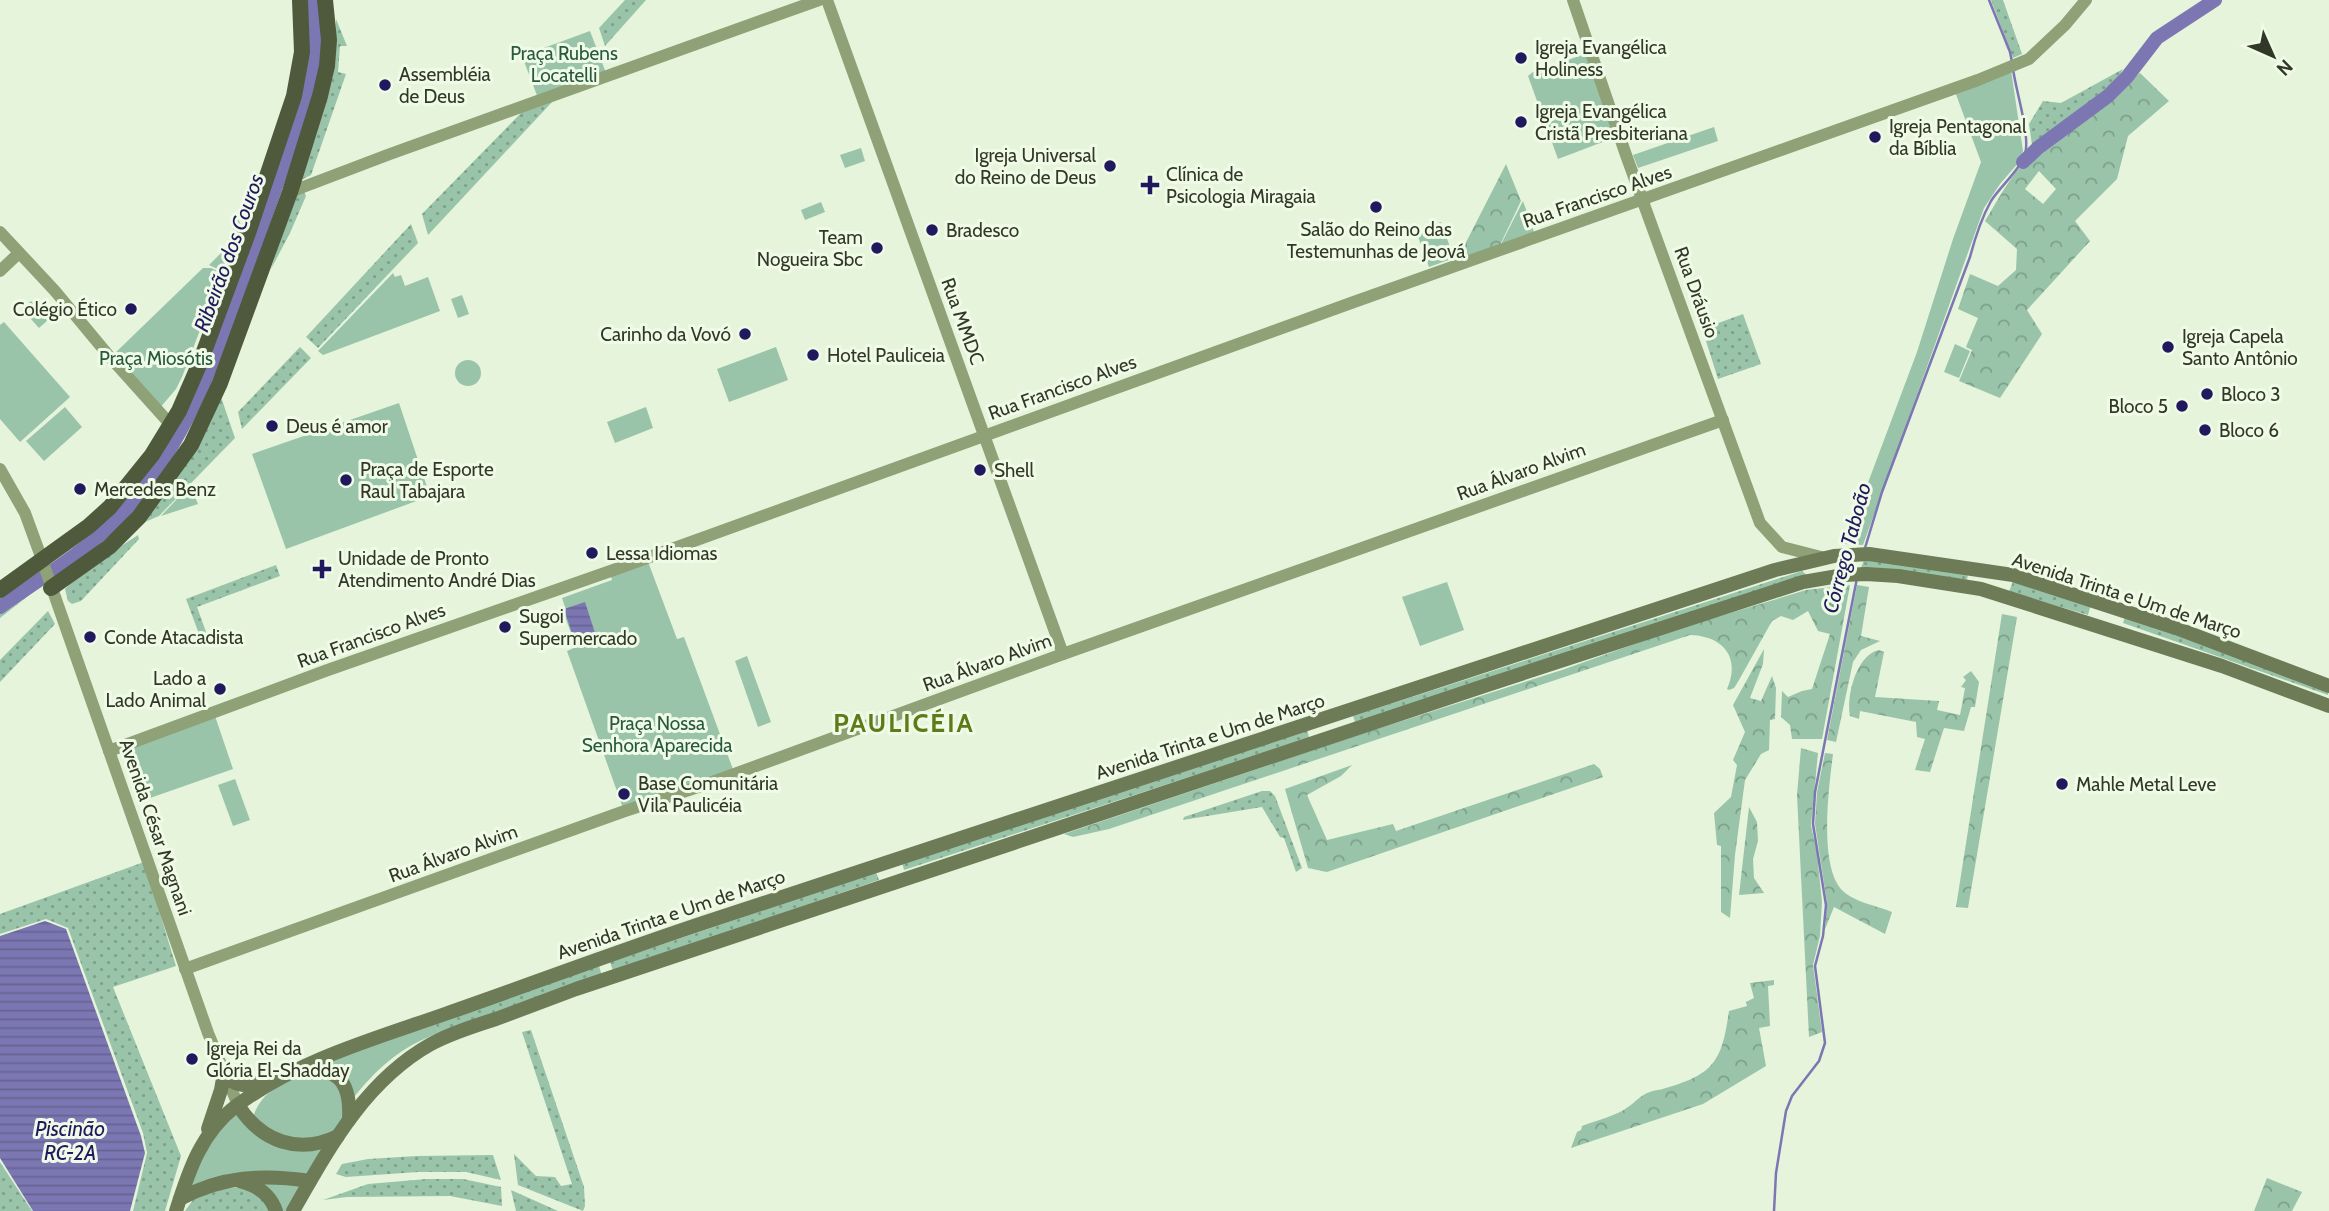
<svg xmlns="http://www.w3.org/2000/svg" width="2329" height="1211" viewBox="0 0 2329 1211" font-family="Cabin,sans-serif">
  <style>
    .grass { fill: url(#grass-dots) }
    .forest { fill: url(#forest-crowns); fill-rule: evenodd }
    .park { fill: #99c4aa }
    .water { fill: url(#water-rules) }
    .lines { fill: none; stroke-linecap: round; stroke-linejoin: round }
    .stream { stroke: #7c77b3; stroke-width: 2.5 }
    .river { stroke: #7c77b3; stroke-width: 14 }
    .secondary { stroke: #8fa176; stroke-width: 12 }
    .primary { stroke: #6d7b57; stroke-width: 14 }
    .highway { stroke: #4f5a3d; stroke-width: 16 }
    .poi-dot { fill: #21195d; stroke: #effbe7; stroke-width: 2.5 }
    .labels { text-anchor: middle; stroke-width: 6; stroke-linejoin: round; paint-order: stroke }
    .poi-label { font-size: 19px; fill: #323827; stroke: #effbe7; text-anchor: start }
    .park-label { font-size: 19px; fill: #28583d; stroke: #effbe7 }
    .street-label { font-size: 19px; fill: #323827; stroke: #effbe7 }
    .water-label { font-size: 21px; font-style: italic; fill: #21195d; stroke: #effbe7 }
    .district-label { font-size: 26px; font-weight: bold; letter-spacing: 2px; fill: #5e7b18; stroke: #effbe7 }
  </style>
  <defs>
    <pattern id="grass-dots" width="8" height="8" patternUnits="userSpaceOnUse" patternTransform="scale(1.75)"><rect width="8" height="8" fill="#99c4aa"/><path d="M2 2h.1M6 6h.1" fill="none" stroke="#7da08a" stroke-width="1.8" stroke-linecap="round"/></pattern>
    <pattern id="forest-crowns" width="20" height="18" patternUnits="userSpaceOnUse" patternTransform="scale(1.75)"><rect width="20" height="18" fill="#99c4aa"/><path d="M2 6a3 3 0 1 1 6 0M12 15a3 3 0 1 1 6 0" fill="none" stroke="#7da08a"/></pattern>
    <pattern id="water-rules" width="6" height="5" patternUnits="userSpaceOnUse" patternTransform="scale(1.75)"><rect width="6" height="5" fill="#7c77b3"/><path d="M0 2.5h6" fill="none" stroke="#666392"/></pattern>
  </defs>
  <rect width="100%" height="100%" fill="#e5f4da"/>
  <g class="grass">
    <path d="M625,0H646L605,46L599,28Z"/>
    <path d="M1991,0H2003L2022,54L2013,58Z"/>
    <path d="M336,19L347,46H340L338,72L346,74L311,175L301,180L333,75Z"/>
    <path d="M2123,69C2112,96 2056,127 2032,145L2029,124L2043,101L2061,103Z"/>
    <path d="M553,101L428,235L422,214L523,111Z"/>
    <path d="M304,192L306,196L290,233L271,269L295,194Z"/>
    <path d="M411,224L418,243L318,348L306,337Z"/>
    <path d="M1743,314L1761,364L1718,379L1706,341L1717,337L1713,325Z"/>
    <path d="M300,347L311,358L242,429L238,412Z"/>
    <path d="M220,394L235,438L159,516L145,522Z"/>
    <path d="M138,535L139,539L81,601L72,604L68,601L65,589L86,569Z"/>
    <path d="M1864,560L1968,574L1967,580L1860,570Z"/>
    <path d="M276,565L280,576L197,607L209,640L202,642L186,599Z"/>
    <path d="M1802,571L1808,576L1355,722L1353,716Z"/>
    <path d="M2013,581L2091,604L2088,615L2009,592Z"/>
    <path d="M34,585L37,589L0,618V612Z"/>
    <path d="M48,611L55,624L0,682V660Z"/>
    <path d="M2125,617L2329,688L2328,695L2123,623Z"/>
    <path d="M1307,729L1309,738L904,870L902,862Z"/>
    <path d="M1262,791H1270L1275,796L1302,868L1296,872L1284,838L1280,837L1262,807L1183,820L1184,817Z"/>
    <path d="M144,862L176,966L113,987L181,1156L165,1211H133L147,1153L143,1133L68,928L46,919L0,934V914Z"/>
    <path d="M876,872L879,880L613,971L610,962Z"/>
    <path d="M599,966L602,976L439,1033L435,1023Z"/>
    <path d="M531,1030L584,1187L585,1206L583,1211L518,1185L514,1154L536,1176L555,1177L561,1186L572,1184L522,1032Z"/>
    <path d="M493,1155L501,1180L466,1172H418L346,1177L336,1174L342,1164L368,1159L417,1156Z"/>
    <path d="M0,1162L32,1211H0Z"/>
    <path d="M427,1179H463L501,1187L502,1206L450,1196L347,1197L323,1200L368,1184Z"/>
    <path d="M222,1188C248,1187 256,1187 269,1211H185L195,1197Z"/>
    <path d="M511,1190L558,1211H516Z"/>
  </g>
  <g class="forest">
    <path d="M2140,73L2169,101L2128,136L2117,179L2075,221L2090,241L2027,310L2042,334L2000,398L1959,381L1972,350L1966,347L1978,318L1958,309L1970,274L1998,286L2016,270L2017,249L1985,221C2002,194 2019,157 2050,145ZM2039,171L2056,189L2043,204L2025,189Z"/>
    <path d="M1506,164L1521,201L1499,247L1456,262Z"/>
    <path d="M1850,585L1822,739H1792L1790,725L1781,717L1782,691L1788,697L1802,691L1812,689L1830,634L1818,631L1808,611L1793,620L1781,616L1772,621L1739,680L1734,688L1729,690L1727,689C1741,657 1723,636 1690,635L1109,829L1073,837L1064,834L1358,735L1562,670L1674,630L1806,590Z"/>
    <path d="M1857,585L1869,587L1861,636L1880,641L1861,650L1853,662L1836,742L1827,740Z"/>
    <path d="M2002,614L2017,617L1968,908L1956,907Z"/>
    <path d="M1764,649L1763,664L1750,698L1761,701L1772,676L1776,688L1775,719L1770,720L1769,750L1761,754L1745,780L1735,855L1730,918L1721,912V846L1717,845L1714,813L1731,797L1737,765L1733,760L1745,732L1733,705Z"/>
    <path d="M1879,650L1884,652L1875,697L1939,701L1937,710L1960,715L1965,688L1961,687L1966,680L1963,677L1971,671L1979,682L1975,707H1971L1964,731L1944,728L1930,772L1915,770L1925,739L1917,737L1916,722L1860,711L1859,719L1850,716C1846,697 1856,655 1879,650Z"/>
    <path d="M1801,748L1818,753L1811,825L1817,853L1822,902L1820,936L1813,965L1822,1032L1809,1037L1797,795Z"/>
    <path d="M1825,753L1833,754C1829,786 1818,867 1843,891C1854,902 1878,906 1892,912L1885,934L1834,907L1825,929L1827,903L1815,824L1817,792Z"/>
    <path d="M1594,764L1600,769L1603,777L1327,872L1308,868L1285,789L1352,765L1341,776L1307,795L1327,840L1393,824L1396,831Z"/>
    <path d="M1749,807L1757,822L1758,841L1753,859L1754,878L1764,893L1739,895Z"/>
    <path d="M1774,980V985L1768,986L1770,1026L1759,1028L1766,1066L1703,1104L1571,1148L1577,1132L1581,1130L1582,1126C1595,1121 1618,1115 1628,1107C1636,1102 1640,1095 1650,1092C1655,1090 1660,1090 1666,1088C1715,1074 1722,1060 1729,1011L1747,1006L1746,1002L1754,998L1750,983Z"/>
    <path d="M2267,1178L2302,1192L2292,1211H2254Z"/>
  </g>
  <g class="park">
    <path d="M590,31L606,73L538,98L522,56Z"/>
    <path d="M1588,53L1615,134L1608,140L1558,159L1528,76L1533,72Z"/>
    <path d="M2011,70L2023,151L2020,161L2000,184L1984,208L1863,545L1845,544L1917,352L1953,239L1981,162L1954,89Z"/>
    <path d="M1714,127L1718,141L1638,168L1633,155Z"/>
    <path d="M861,148L865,161L845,168L840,155Z"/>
    <path d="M1523,201L1535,235L1499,248Z"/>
    <path d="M821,202L825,212L805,220L801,210Z"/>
    <path d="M238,219L243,229L226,273L209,265L224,250Z"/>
    <path d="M1441,222L1454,258L1429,267L1416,231Z"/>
    <path d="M203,268H211L222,273L182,377L176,389L159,409L112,356Z"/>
    <path d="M393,273L395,277L401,275L405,286L428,277L440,311L323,355L318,351Z"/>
    <path d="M462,295L469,314L458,318L451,299Z"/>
    <path d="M31,301L48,320L39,328L22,309Z"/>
    <path d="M4,322L70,397L20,442L0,419V325Z"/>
    <path d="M1955,344L1970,351L1959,378L1944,372Z"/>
    <path d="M776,347L788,380L729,402L717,369Z"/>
    <circle cx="468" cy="373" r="13"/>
    <path d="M399,403L430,496L286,549L252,454Z"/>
    <path d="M65,407L82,427L44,461L26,441Z"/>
    <path d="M646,407L653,428L615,443L607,422Z"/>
    <path d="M190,485L198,504L161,516Z"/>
    <path d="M647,559L677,639L684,637L734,772L624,811L567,651L576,647L562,608L565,607L562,598L612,580L610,573Z"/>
    <path d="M1447,582L1464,630L1420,646L1402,597Z"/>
    <path d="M747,656L771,722L758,727L735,661Z"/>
    <path d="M215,716L233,769L150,798L132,745Z"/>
    <path d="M235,779L250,820L233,826L218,785Z"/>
    <path d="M435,1023L439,1033C401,1046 375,1070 351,1101L317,1065Z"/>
    <path d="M308,1070L338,1083L346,1113L336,1131L320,1141L281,1137L253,1117C262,1090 284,1082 308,1070Z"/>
    <path d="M237,1109L267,1140L333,1141L309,1179L185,1192L196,1162Z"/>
    <path d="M260,1178L306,1182L290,1211H278Z"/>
  </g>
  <g class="water">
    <path d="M585,602L597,639L576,646L564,609Z"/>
    <path d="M45,921L66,929L141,1136L145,1153L130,1211H33L0,1158V936Z"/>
  </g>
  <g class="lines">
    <g class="stream">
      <path d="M1989,0L2010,52L2012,62"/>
      <path d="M1865,548L1882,492L1970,257C1975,238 1981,219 1991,201C2001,185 2024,167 2026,149C2028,127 2016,91 2013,69"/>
      <path d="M1774,1211L1776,1173L1786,1111L1792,1096L1819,1061L1825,1043L1815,966L1823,936L1826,905L1813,824L1815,792L1857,578"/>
    </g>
    <g class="river">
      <path d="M2023,162L2039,147L2108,96L2127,77L2157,38L2215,0"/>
      <path d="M0,607C38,580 82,554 115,521C184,451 217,355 249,264C266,214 284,164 302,114C314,74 320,41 311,0"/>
    </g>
    <g class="secondary">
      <path d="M827,0L1063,654"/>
      <path d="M1573,0L1626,155L1760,523L1782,547L1825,558"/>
      <path d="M290,192L390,154L819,0"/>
      <path d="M0,232L55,291L109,356L171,425"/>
      <path d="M0,271L19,253"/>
      <path d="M0,469L25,513L40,554L208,1033L238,1105"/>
      <path d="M109,751L325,671L622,567L1351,303L1978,80L2029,59L2065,25L2086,0"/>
      <path d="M185,969L622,812L707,784L1063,654L1723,420"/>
    </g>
    <g class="primary">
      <path d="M306,1066C341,1071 351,1084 349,1120"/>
      <path d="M224,1073C237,1093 253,1083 273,1078"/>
      <path d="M238,1105C261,1142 299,1155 338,1136"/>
      <path d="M208,1129L221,1090L224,1073"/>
      <path d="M239,1181C257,1185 270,1194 276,1211"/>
      <path d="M180,1199C221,1176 264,1174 310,1181"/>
      <path d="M176,1211C189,1170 201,1133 236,1106C298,1060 374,1039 445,1014C531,984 616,952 703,923C1060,803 1418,689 1775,570L1834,556L1869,554L2013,575L2176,628L2329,686"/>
      <path d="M293,1211C329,1148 365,1081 431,1044C451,1033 474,1026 496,1019C522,1009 549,999 576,989L1481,687L1803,582L1844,575L1866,574L1898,576L1981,589L2222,666L2329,706"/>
    </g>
    <g class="highway">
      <path d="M51,588L109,547L139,517L191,445L220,383L290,192L320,96L327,66L329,40L325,0"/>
      <path d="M0,590L89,526L110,507L152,455L179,411L199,365L248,233L294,96L302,52L300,0"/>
    </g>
  </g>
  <g class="poi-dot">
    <circle cx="1521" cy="58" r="7"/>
    <circle cx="385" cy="85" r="7"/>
    <circle cx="1521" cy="122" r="7"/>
    <circle cx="1875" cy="137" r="7"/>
    <circle cx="1110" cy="166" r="7"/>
    <path d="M1146.5 174.5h7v7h7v7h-7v7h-7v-7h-7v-7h7z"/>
    <circle cx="1376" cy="207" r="7"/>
    <circle cx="932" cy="230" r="7"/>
    <circle cx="877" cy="248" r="7"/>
    <circle cx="131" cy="309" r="7"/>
    <circle cx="745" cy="334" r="7"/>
    <circle cx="2168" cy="347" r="7"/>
    <circle cx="813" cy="355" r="7"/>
    <circle cx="2207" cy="394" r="7"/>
    <circle cx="2182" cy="406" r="7"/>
    <circle cx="272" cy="426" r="7"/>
    <circle cx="2205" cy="430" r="7"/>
    <circle cx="980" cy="470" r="7"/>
    <circle cx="346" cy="480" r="7"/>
    <circle cx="80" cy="489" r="7"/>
    <circle cx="592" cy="553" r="7"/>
    <path d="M318.5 558.5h7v7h7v7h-7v7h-7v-7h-7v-7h7z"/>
    <circle cx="505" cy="627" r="7"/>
    <circle cx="90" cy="637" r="7"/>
    <circle cx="220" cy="689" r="7"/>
    <circle cx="2062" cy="784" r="7"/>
    <circle cx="624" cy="794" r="7"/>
    <circle cx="192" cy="1059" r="7"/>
  </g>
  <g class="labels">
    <g class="poi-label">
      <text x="1535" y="54">Igreja Evangélica<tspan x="1535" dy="22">Holiness</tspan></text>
      <text x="399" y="81">Assembléia<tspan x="399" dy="22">de Deus</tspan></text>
      <text x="1535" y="118">Igreja Evangélica<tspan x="1535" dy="22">Cristã Presbiteriana</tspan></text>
      <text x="1889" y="133">Igreja Pentagonal<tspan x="1889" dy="22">da Bíblia</tspan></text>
      <text x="1096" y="162" text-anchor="end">Igreja Universal<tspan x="1096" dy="22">do Reino de Deus</tspan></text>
      <text x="1166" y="181">Clínica de<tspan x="1166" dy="22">Psicologia Miragaia</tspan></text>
      <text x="1376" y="236" text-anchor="middle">Salão do Reino das<tspan x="1376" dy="22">Testemunhas de Jeová</tspan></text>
      <text x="946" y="237">Bradesco</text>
      <text x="863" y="244" text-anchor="end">Team<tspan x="863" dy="22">Nogueira Sbc</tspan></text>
      <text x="117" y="316" text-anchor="end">Colégio Ético</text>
      <text x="731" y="341" text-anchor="end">Carinho da Vovó</text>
      <text x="2182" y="343">Igreja Capela<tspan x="2182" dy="22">Santo Antônio</tspan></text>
      <text x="827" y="362">Hotel Pauliceia</text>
      <text x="2221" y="401">Bloco 3</text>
      <text x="2168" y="413" text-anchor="end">Bloco 5</text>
      <text x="286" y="433">Deus é amor</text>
      <text x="2219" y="437">Bloco 6</text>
      <text x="360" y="476">Praça de Esporte<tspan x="360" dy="22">Raul Tabajara</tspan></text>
      <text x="994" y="477">Shell</text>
      <text x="94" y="496">Mercedes Benz</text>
      <text x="606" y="560">Lessa Idiomas</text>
      <text x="338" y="565">Unidade de Pronto<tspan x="338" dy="22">Atendimento André Dias</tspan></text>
      <text x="519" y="623">Sugoi<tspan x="519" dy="22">Supermercado</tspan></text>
      <text x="104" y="644">Conde Atacadista</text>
      <text x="206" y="685" text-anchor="end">Lado a<tspan x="206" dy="22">Lado Animal</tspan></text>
      <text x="638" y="790">Base Comunitária<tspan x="638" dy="22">Vila Paulicéia</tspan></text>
      <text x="2076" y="791">Mahle Metal Leve</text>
      <text x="206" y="1055">Igreja Rei da<tspan x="206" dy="22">Glória El-Shadday</tspan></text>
    </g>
    <g class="park-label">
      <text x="564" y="60">Praça Rubens<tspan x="564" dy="22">Locatelli</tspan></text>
      <text x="156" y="365">Praça Miosótis</text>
      <text x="657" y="730">Praça Nossa<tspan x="657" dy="22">Senhora Aparecida</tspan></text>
    </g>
    <g class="street-label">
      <text transform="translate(1597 196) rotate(-19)" y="7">Rua Francisco Alves</text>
      <text transform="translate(1697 292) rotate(70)" y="7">Rua Dráusio</text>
      <text transform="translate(963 321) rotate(70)" y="7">Rua MMDC</text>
      <text transform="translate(1062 387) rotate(-20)" y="7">Rua Francisco Alves</text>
      <text transform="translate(1521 471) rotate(-20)" y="7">Rua Álvaro Alvim</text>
      <text transform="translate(2127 595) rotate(18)" y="7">Avenida Trinta e Um de Março</text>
      <text transform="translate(371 635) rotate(-20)" y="7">Rua Francisco Alves</text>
      <text transform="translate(987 662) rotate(-20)" y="7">Rua Álvaro Alvim</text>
      <text transform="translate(1210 736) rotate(-18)" y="7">Avenida Trinta e Um de Março</text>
      <text transform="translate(156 827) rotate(71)" y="7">Avenida César Magnani</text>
      <text transform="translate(453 853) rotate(-20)" y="7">Rua Álvaro Alvim</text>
      <text transform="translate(671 914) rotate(-19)" y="7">Avenida Trinta e Um de Março</text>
    </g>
    <g class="water-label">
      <text transform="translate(229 253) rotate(-70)" y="7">Ribeirão dos Couros</text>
      <text transform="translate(1847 548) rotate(-75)" y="7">Córrego Taboão</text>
      <text x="70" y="1136">Piscinão<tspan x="70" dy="24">RC-2A</tspan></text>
    </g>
    <g class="district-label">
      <text x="904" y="732">PAULICÉIA</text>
    </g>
  </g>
  <g transform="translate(2273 56) rotate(135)" stroke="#effbe7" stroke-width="5" paint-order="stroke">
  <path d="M0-5L12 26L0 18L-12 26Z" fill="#323827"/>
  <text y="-10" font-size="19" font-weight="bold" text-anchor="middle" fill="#323827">N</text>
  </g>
</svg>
